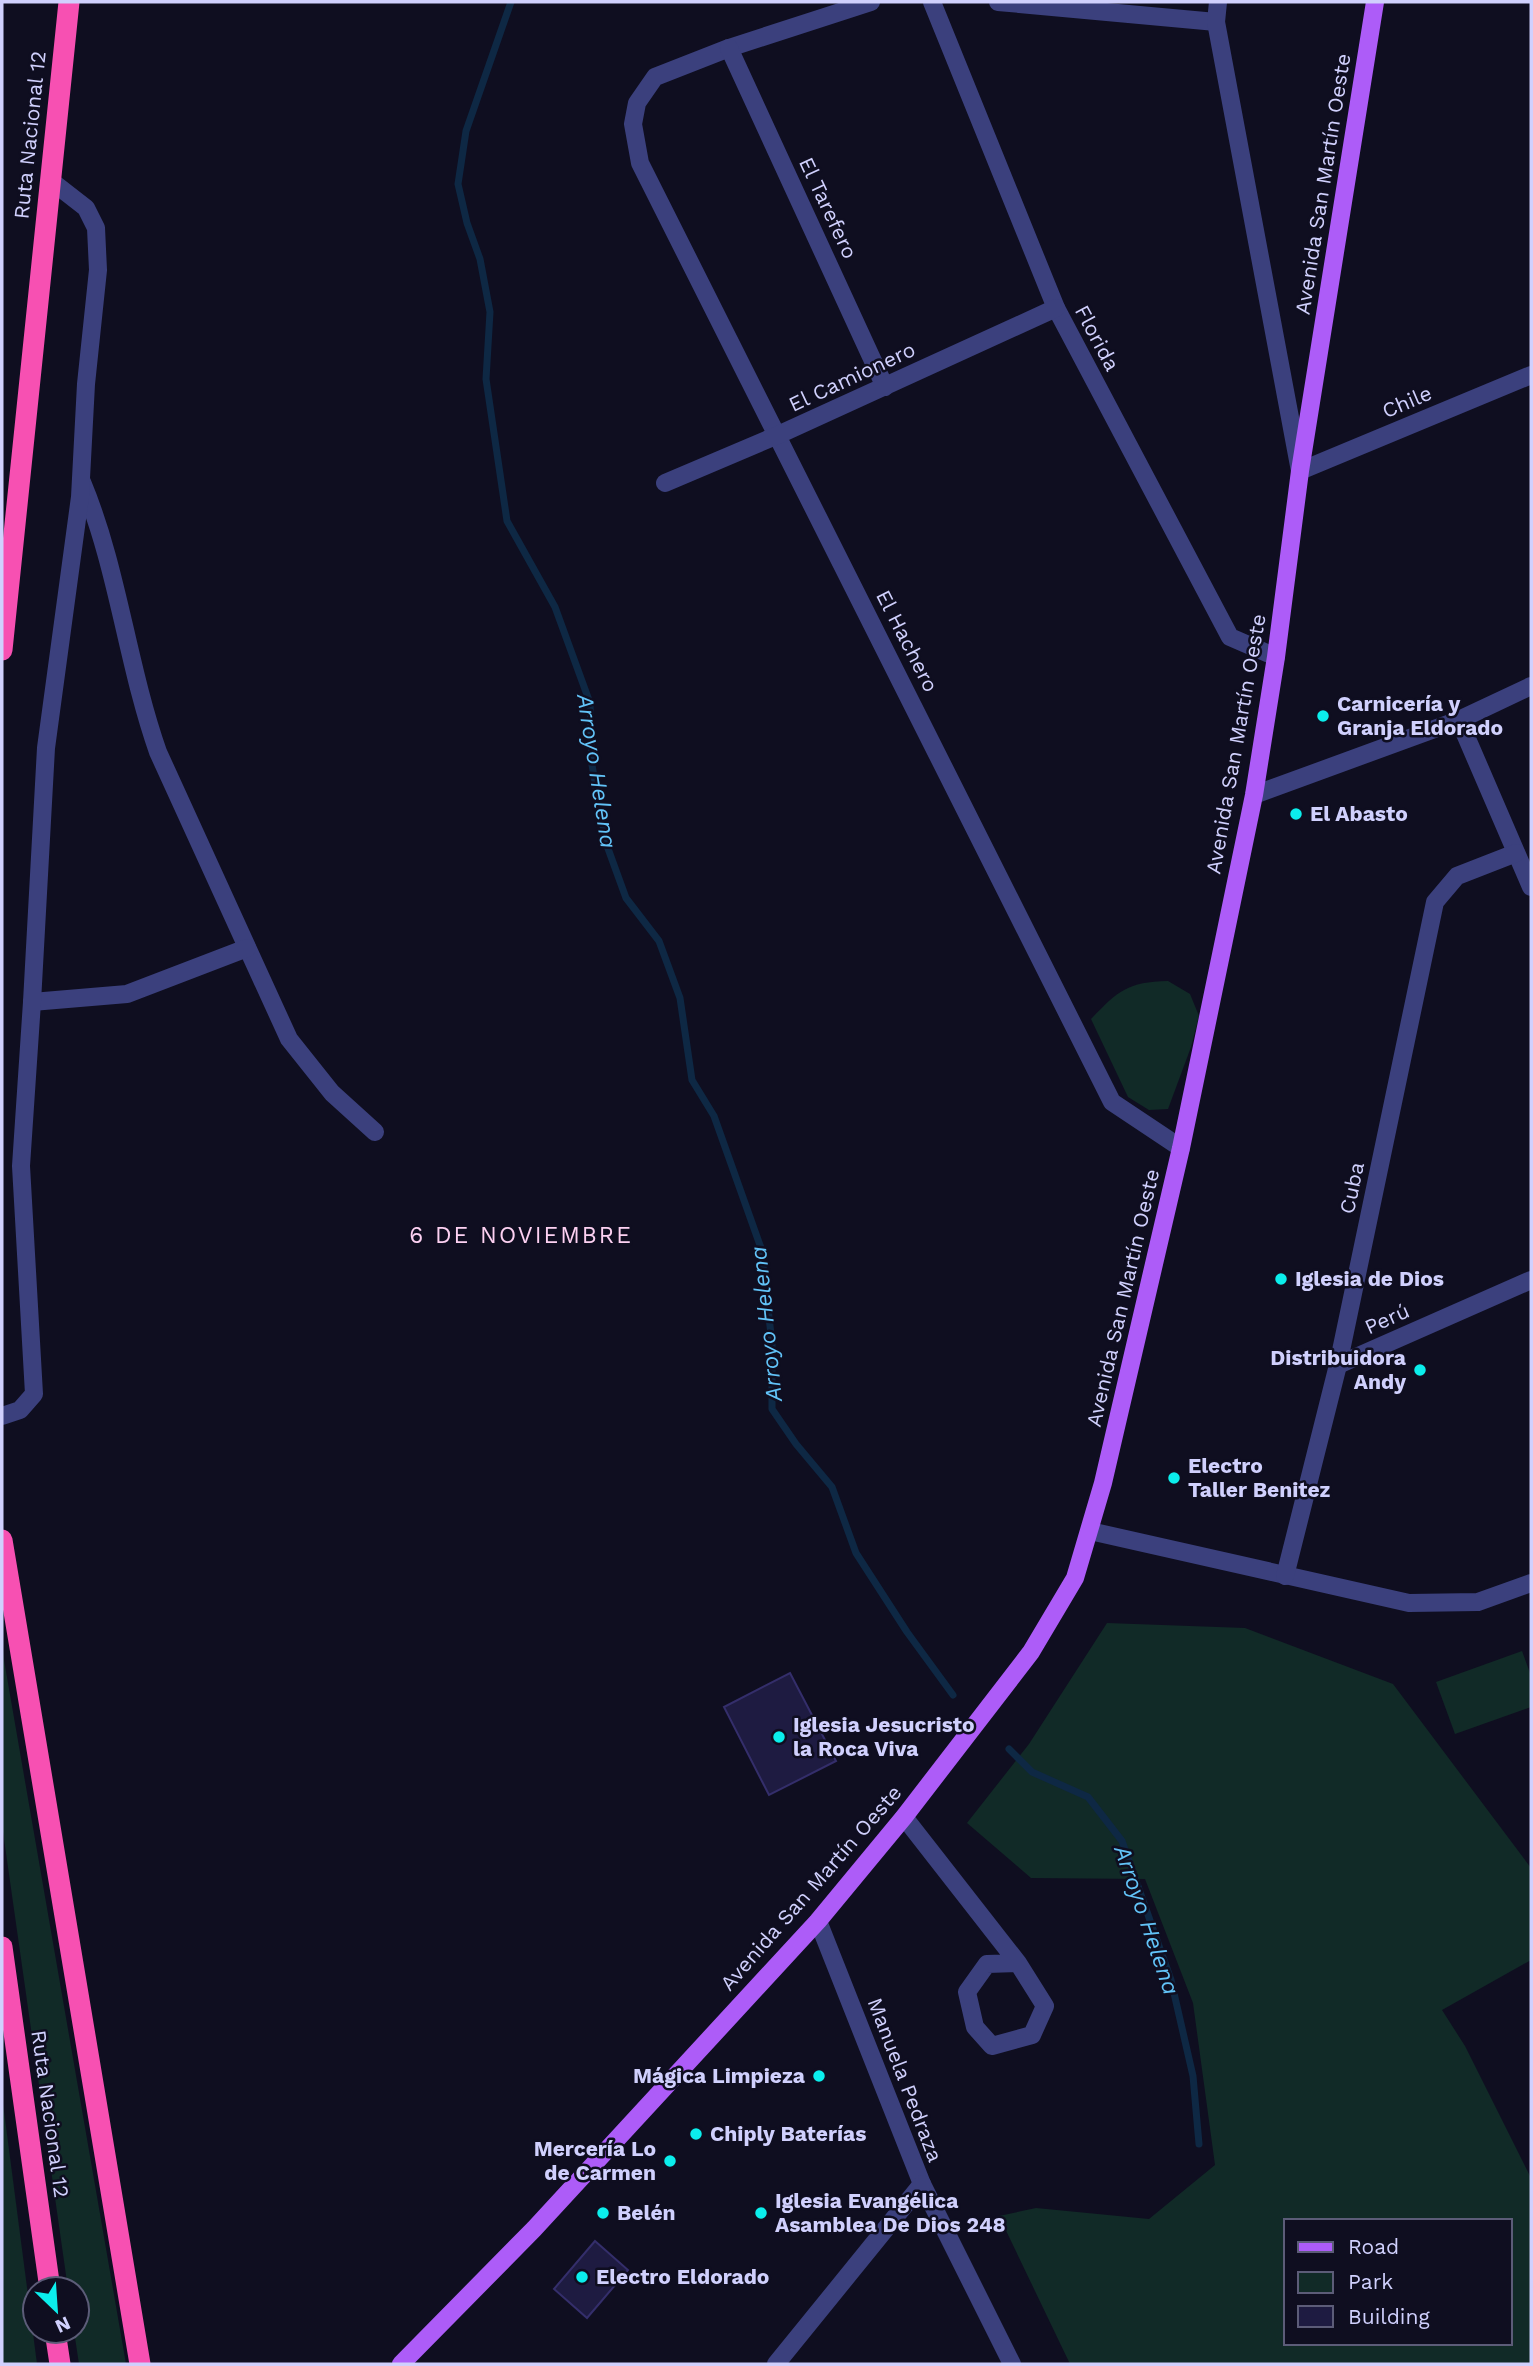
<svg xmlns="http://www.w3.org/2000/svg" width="1533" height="2366" viewBox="0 0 1533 2366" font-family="'Work Sans',sans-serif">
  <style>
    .green { fill: #112a27; fill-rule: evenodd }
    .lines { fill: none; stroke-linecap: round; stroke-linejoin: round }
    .stream { stroke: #0e2844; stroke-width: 7 }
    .building { fill: #1e1b41; stroke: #342e6b; stroke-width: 2 }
    .minor { stroke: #3b407d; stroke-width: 18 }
    .major { stroke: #ad5cf8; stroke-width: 18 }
    .highway { stroke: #f750b2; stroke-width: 21 }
    .poi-dot { fill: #0beeec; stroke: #0f0e20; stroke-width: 2.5 }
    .labels { text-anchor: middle; stroke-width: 5; stroke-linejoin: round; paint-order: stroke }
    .street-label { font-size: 21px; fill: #d0d0fd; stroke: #0f0e20 }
    .poi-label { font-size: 21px; font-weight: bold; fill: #d0d0fd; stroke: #0f0e20; text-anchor: start }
    .water-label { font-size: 23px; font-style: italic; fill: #62c3f8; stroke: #0f0e20 }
    .neighbourhood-label { font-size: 23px; letter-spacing: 2px; fill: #fdd1f2; stroke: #0f0e20 }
  </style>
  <rect width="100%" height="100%" fill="#0f0e20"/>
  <g class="green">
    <path d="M1168,981L1190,994L1199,1016L1191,1047L1168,1109L1149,1110L1128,1097L1091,1019C1118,991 1127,982 1168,981Z"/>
    <path d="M1107,1623L1245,1628L1393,1684L1531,1868V1960L1442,2010L1465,2046L1531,2178V2364H1070L999,2216L1036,2208L1149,2219L1215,2165L1193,2003L1145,1879L1031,1878L967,1823L1029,1744ZM1286,2221H1510V2343H1286Z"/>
    <path d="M2,1639L4,1660L126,2364H79L74,2331H77V2289H68L2,1825Z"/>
    <path d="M1522,1651L1531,1676V1707L1455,1734L1436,1682Z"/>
    <path d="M2,2096L37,2364H2Z"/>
  </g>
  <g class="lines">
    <g class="stream">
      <path d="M511,2L466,131L458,184L467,223L480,259L490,312L486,379L507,521L555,607L590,703L592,765L606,843L626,898L659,941L680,998L692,1080L714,1116L761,1248L772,1343V1409L796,1444L832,1487L856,1553L907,1632L953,1695"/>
      <path d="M1009,1749L1032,1772L1088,1797L1122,1841L1171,1980L1193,2076L1199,2144"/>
    </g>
  </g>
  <g class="building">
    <path d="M790,1673L836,1761L769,1795L724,1707Z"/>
    <path d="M595,2241L628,2270L587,2318L554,2289Z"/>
  </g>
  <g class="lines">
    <g class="minor">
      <path d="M871,2L729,48L655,77L637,103L633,124L640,163L1112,1102L1181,1148"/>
      <path d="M932,2L1056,308L1230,637L1276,657"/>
      <path d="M998,2L1216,22"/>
      <path d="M1218,2L1216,22L1300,471L1531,375"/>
      <path d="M729,48L885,387"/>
      <path d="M82,482C118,568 127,664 158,752L289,1039L332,1093L375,1132"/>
      <path d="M665,483L778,435L1056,308"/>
      <path d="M1459,720L1531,887"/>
      <path d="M1254,795L1459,720L1531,686"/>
      <path d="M32,1002L127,994L247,948"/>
      <path d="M1338,1365L1531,1280"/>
      <path d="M2,1416L20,1410L34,1394L21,1166L32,1002L46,748L80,497L86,384L98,270L96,228L86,208L50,180"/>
      <path d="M1090,1531L1409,1603L1478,1602L1531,1583"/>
      <path d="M1285,1576L1338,1365L1435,902L1457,876L1516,853"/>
      <path d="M904,1817L1018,1963L1045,2006L1032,2035L992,2046L975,2027L967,1992L987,1964L1018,1963"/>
      <path d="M818,1921L922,2184L1012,2364"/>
      <path d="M776,2364L922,2184"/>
    </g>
    <path class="major" d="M401,2364L534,2229L818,1921L904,1817L1031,1652L1075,1578L1103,1483L1181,1148L1254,795L1276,657L1300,471L1375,2"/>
    <g class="highway">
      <path d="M2,650L69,2"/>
      <path d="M2,1540L140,2364"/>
      <path d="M2,1947L50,2289"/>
      <path d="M55,2331L60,2364"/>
    </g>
  </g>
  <g class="poi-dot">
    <circle cx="1323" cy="716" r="7"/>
    <circle cx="1296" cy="814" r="7"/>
    <circle cx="1281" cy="1279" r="7"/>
    <circle cx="1420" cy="1370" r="7"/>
    <circle cx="1174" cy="1478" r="7"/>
    <circle cx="779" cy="1737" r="7"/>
    <circle cx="819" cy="2076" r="7"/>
    <circle cx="696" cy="2134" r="7"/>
    <circle cx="670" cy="2161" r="7"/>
    <circle cx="603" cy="2213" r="7"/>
    <circle cx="761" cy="2213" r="7"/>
    <circle cx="582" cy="2277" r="7"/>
  </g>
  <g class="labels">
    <g class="street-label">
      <text transform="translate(30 135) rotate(-84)" y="7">Ruta Nacional 12</text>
      <text transform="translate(1323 184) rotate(-81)" y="7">Avenida San Martín Oeste</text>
      <text transform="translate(828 208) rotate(65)" y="7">El Tarefero</text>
      <text transform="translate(1097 338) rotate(62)" y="7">Florida</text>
      <text transform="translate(852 377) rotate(-25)" y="7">El Camionero</text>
      <text transform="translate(1407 402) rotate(-23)" y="7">Chile</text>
      <text transform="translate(907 641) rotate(63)" y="7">El Hachero</text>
      <text transform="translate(1236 744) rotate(-80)" y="7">Avenida San Martín Oeste</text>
      <text transform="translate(1352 1188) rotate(-78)" y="7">Cuba</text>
      <text transform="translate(1123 1298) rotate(-77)" y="7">Avenida San Martín Oeste</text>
      <text transform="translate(1387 1319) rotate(-24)" y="7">Perú</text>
      <text transform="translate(811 1888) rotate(-49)" y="7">Avenida San Martín Oeste</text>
      <text transform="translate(905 2080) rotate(69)" y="7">Manuela Pedraza</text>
      <text transform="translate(50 2114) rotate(82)" y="7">Ruta Nacional 12</text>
    </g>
    <g class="poi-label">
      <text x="1337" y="711">Carnicería y<tspan x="1337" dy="24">Granja Eldorado</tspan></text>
      <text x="1310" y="821">El Abasto</text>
      <text x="1295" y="1286">Iglesia de Dios</text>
      <text x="1406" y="1365" text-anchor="end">Distribuidora<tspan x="1406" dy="24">Andy</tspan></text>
      <text x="1188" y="1473">Electro<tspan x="1188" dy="24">Taller Benitez</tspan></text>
      <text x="793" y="1732">Iglesia Jesucristo<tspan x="793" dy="24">la Roca Viva</tspan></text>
      <text x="805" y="2083" text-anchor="end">Mágica Limpieza</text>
      <text x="710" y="2141">Chiply Baterías</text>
      <text x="656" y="2156" text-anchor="end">Mercería Lo<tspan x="656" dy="24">de Carmen</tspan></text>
      <text x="775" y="2208">Iglesia Evangélica<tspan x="775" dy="24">Asamblea De Dios 248</tspan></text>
      <text x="617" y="2220">Belén</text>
      <text x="596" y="2284">Electro Eldorado</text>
    </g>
    <g class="water-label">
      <text transform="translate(597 771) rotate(81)" y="8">Arroyo Helena</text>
      <text transform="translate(766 1324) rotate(-96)" y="8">Arroyo Helena</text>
      <text transform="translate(1147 1920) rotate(71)" y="8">Arroyo Helena</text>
    </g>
    <g class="neighbourhood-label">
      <text x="521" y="1243">6 DE NOVIEMBRE</text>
    </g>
  </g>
  <rect width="1533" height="2366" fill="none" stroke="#d0d0fd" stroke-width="7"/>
  <rect x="1284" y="2219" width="228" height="126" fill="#0f0e20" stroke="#5c5c78" stroke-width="2"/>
  <rect x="1298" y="2242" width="35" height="10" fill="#ad5cf8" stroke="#5c5c78" stroke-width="2"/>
  <text x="1348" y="2254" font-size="21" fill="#d0d0fd">Road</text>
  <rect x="1298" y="2272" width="35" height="21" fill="#112a27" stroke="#5c5c78" stroke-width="2"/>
  <text x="1348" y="2289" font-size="21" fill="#d0d0fd">Park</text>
  <rect x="1298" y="2306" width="35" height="21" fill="#1e1b41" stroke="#5c5c78" stroke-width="2"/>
  <text x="1348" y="2324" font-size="21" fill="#d0d0fd">Building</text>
  <g transform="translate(56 2310) rotate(155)"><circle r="33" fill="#0f0e20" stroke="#5c5c78" stroke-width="2"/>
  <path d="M0-5L12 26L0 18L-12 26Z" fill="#0beeec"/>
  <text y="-10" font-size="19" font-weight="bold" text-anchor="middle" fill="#d0d0fd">N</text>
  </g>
</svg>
